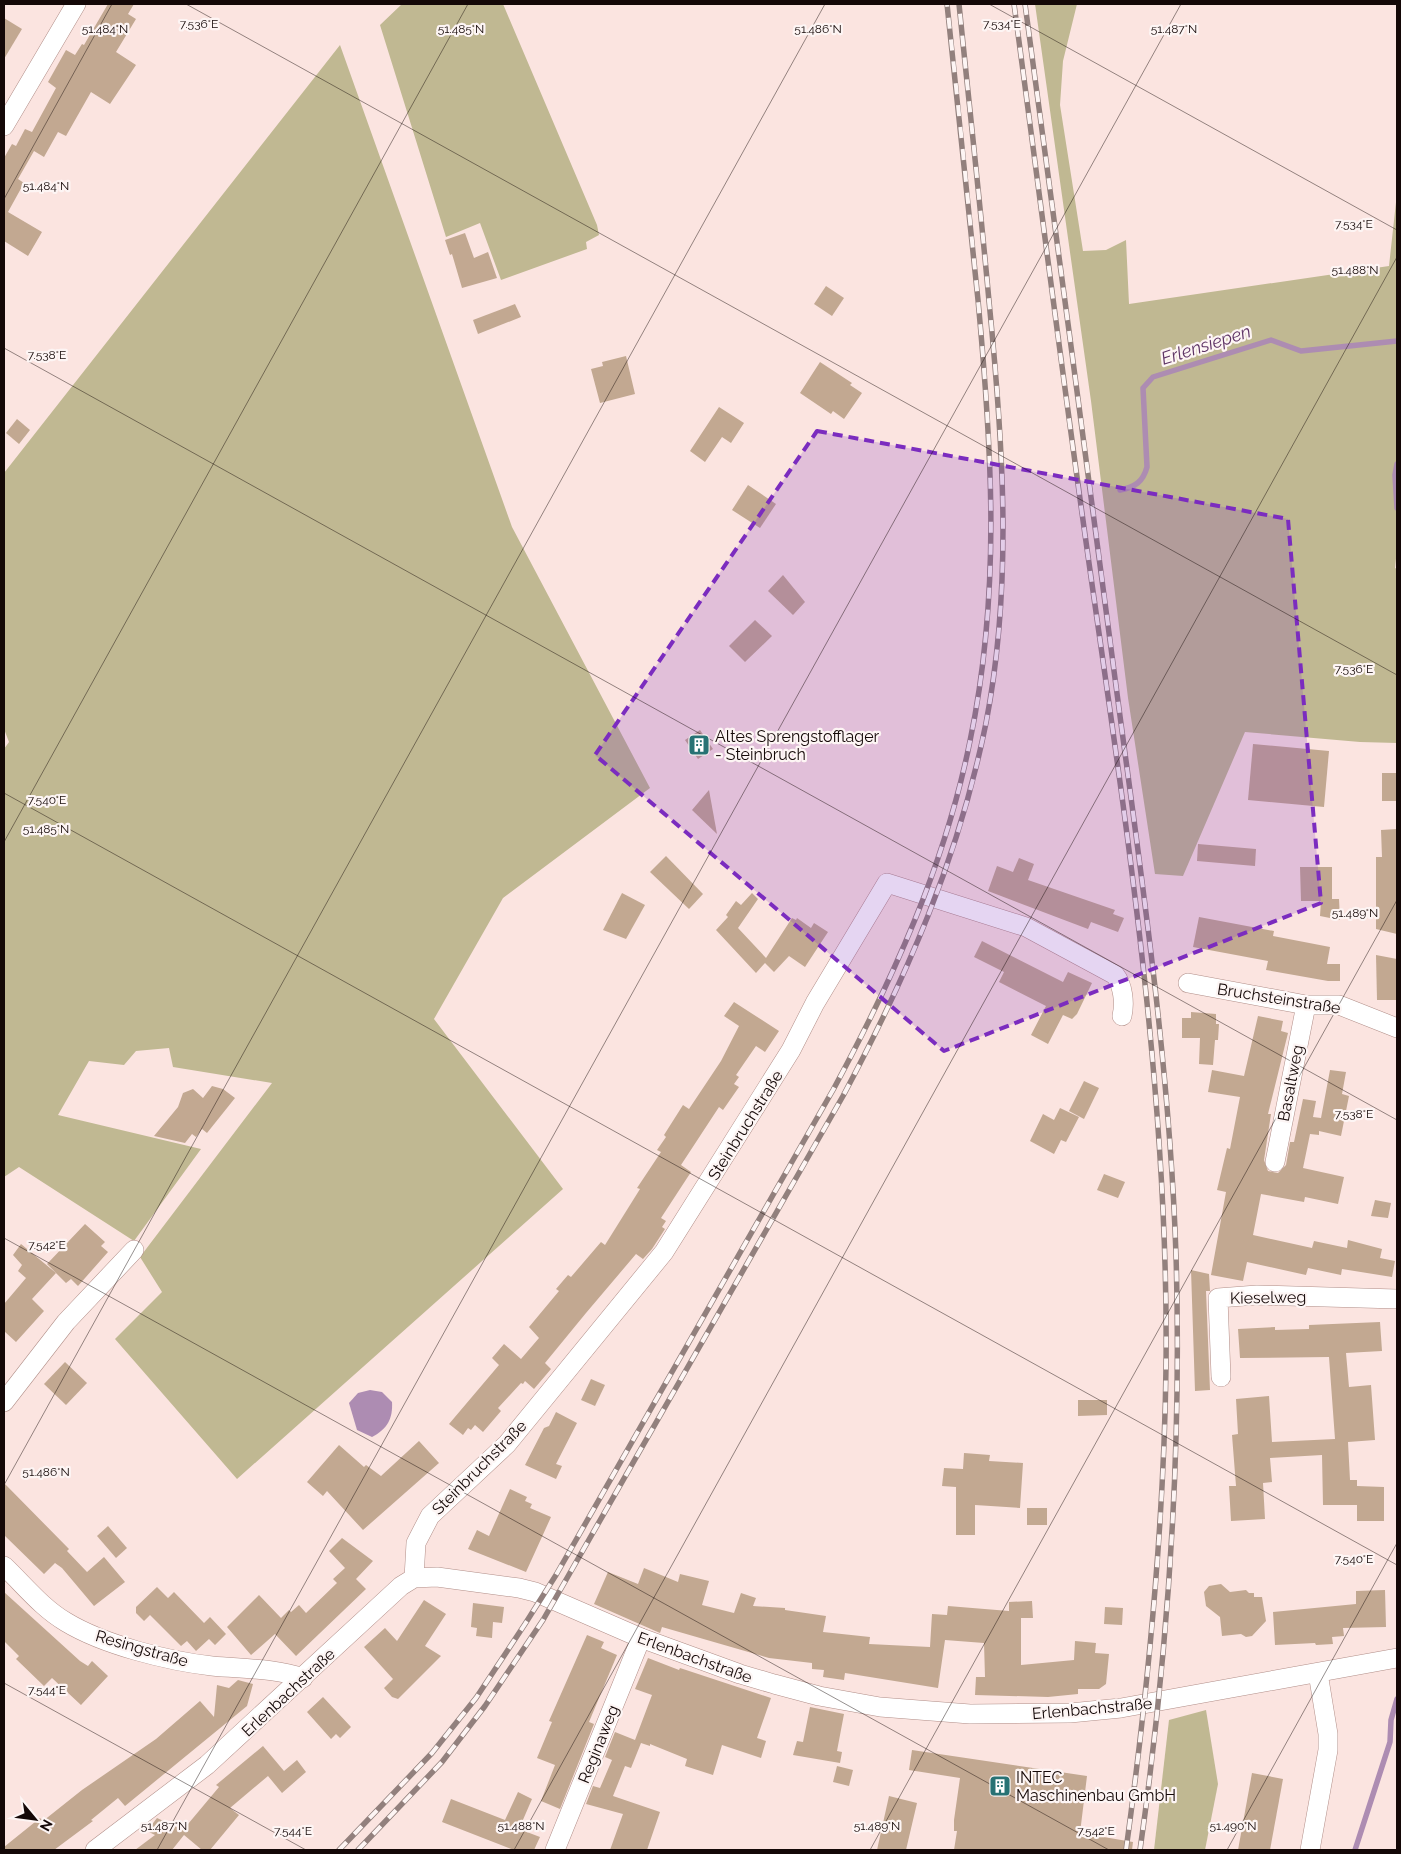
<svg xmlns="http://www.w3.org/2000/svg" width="1401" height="1854" viewBox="0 0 1401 1854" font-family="Raleway,sans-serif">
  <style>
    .green { fill: #c0b892 }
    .water { fill: #ad8cb2 }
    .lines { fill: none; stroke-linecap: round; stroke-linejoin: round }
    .stream { stroke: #ad8cb2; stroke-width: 5.5 }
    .building { fill: #c2a891 }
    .minor-casing { stroke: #b18e88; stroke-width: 20 }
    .minor { stroke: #fff; stroke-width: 19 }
    .rail-casing { stroke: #92807d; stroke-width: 5.5 }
    .rail { stroke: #fdf5f4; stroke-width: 4; stroke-dasharray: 11; stroke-linecap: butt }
    .marked { fill: #7b2cbf; fill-opacity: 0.2; stroke: #7b2cbf; stroke-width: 4; stroke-dasharray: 10 6; stroke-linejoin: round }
    .ticks { fill: none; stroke: #140807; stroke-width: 1; stroke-opacity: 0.45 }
    .labels { text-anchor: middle; stroke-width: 4.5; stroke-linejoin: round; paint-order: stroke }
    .poi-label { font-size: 16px; fill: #140807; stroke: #fdf5f4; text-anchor: start }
    .street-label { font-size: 16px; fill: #140807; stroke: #fdf5f4 }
    .water-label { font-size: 18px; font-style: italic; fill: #5d3264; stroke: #fdf5f4 }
    .ticks-label { font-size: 12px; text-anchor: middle; fill: #140807; stroke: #fdf5f4; stroke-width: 4.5; stroke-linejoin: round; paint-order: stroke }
  </style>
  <rect width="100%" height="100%" fill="#fbe4e0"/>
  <g class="green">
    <path d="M402,4H503L597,225L599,235L586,242L587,249L501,280L480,223L446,237L380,25Z"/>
    <path d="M1035,4H1077L1063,61L1060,105L1083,251L1106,250L1126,240L1129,304L1389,266L1397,193V549L1395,568L1397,569V743L1360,742L1245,732L1183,876L1155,874L1128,698L1091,401Z"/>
    <path d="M340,45L512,527L650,788L503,898L434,1019L563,1189L237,1479L115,1339L162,1292L140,1257L272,1083L173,1067L169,1048L136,1051L124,1065L89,1061L58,1115L201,1149L134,1241L19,1167L4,1177V749L9,742L4,729V473Z"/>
    <path d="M1206,1710L1218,1784L1205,1850H1154L1169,1720Z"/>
  </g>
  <path class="water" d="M370,1390L382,1392L392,1402C393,1419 387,1429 372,1437L357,1430L349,1403L358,1393Z"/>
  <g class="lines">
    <g class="stream">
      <path d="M1397,464L1395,475L1397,508"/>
      <path d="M1120,490C1135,487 1143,482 1147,467L1143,388L1153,377L1271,340L1301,351L1397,341"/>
      <path d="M1355,1850L1390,1742L1391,1720L1397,1699"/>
    </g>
  </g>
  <g class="building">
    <path d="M108,4H134L128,14L136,19L116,52L136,65L110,104L91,92L66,136L58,132L44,157L34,151L18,179L24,183L8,212L42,232L28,256L4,241V158L12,144L16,146L25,129L32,132L56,88L48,82L66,50L75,55L82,44L84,45Z"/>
    <path d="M4,18L22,29L4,59Z"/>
    <path d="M465,233L474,258L488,252L497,278L462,288L452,254L450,255L445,240Z"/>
    <path d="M826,286L844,298L832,316L814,304Z"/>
    <path d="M515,304L521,317L478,334L473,320Z"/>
    <path d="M626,356L635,394L600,403L591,369L603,366L602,362Z"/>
    <path d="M820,362L852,383L850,385L862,393L844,419L833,411L831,414L800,393Z"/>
    <path d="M719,407L744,423L731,443L722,437L705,462L690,451Z"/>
    <path d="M17,419L30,430L19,444L6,433Z"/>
    <path d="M748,485L776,504L760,528L732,510Z"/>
    <path d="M783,575L805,602L793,615L768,591Z"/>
    <path d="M755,620L772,636L745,662L729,646Z"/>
    <path d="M700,730L713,749L698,759L685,740Z"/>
    <path d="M1253,744L1329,751L1324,807L1248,800Z"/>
    <rect x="1382" y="773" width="15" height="28"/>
    <path d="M709,790L717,834L692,810Z"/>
    <path d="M1397,829V934L1376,929V857H1382L1381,830Z"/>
    <path d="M1198,844L1256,849L1255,866L1197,861Z"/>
    <path d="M666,856L703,894L689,909L650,872Z"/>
    <path d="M1019,858L1034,864L1028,880L1115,910L1113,914L1124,918L1118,932L1091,922L1088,929L988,891L997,866L1013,872Z"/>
    <path d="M1300,867H1332V899H1339L1340,920L1320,916L1321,901H1301Z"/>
    <path d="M622,893L645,905L626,939L603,930Z"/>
    <path d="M752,893L758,899L738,928L766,958L792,918L796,920L797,918L811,928L814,923L828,932L805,967L789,956L774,972L765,963L756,973L716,930L728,917L726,915L736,901L741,905Z"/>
    <path d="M1199,917L1274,931L1273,936L1330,947L1327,964H1340V981H1328L1266,970L1268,961L1193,947Z"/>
    <path d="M982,941L1063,982L1068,972L1092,983L1077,1014L1072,1019L1063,1015L1048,1044L1031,1035L1046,1006L999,982L1004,972L974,957Z"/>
    <path d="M1376,955L1397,959V1000H1377Z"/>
    <path d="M734,1002L779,1031L765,1052L756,1046L736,1075L739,1077L734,1084L739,1087L723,1110L719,1107L681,1165L691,1172L661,1218L666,1221L662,1227L665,1229L652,1249L643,1259L636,1254L586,1313L545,1363L551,1369L534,1389L525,1381L523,1384L521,1383L498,1408L501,1411L483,1432L475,1425L471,1430L468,1428L463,1435L449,1424L499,1365L492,1358L504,1344L521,1359L539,1338L529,1327L559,1291L556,1289L568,1275L571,1277L601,1242L605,1245L640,1189L637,1188L661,1152L657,1150L666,1137L664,1135L683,1105L689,1109L721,1061L739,1026L724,1016Z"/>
    <path d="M1191,1012L1216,1014V1024H1219L1218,1040H1215L1213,1065L1199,1064L1200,1038H1182V1018H1191Z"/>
    <path d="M1258,1016L1283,1021L1281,1031L1288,1033L1268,1114H1271L1264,1160L1268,1171L1278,1173L1286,1165L1290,1142H1294L1303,1099L1316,1101L1313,1117L1321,1118L1330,1070L1346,1072L1342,1094L1349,1096L1341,1136L1319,1131V1135L1310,1134L1303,1168L1344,1177L1338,1204L1305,1197L1304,1202L1261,1194L1253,1235L1312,1248L1314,1241L1347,1248L1348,1240L1382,1249L1380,1258L1395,1261L1392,1277L1342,1269L1341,1275L1308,1268L1306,1275L1247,1262L1243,1281L1211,1275L1226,1192L1217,1190L1227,1148L1230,1149L1240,1097L1208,1092L1212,1070L1244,1076Z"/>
    <path d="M1084,1081L1099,1088L1084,1119L1069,1111Z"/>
    <path d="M212,1086L223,1089L235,1098L207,1133L202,1129L196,1137L192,1134L185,1143L154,1136L178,1107L183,1093L193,1089L203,1098Z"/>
    <path d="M1060,1108L1079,1117L1066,1142L1061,1140L1054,1154L1030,1141L1043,1114L1054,1120Z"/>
    <path d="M1104,1174L1125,1182L1118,1198L1097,1190Z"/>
    <path d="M1375,1200L1391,1203L1388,1218L1371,1216Z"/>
    <path d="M85,1224L105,1242L101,1246L108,1252L78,1286L71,1279L66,1283L47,1264Z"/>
    <path d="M21,1244L56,1273L32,1299L44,1311L16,1342L4,1331V1304L26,1278L18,1271L22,1265L13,1255Z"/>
    <path d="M1191,1270L1209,1274L1210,1291H1206L1210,1390L1195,1391Z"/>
    <path d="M1380,1322L1382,1351L1346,1353L1349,1387L1371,1385L1375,1440L1348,1442L1350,1480H1357V1486L1384,1487V1521H1357V1505H1323L1322,1455L1270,1458L1272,1482L1263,1483L1265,1519L1231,1521L1229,1486H1236L1232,1435L1238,1434L1236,1399L1269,1396L1272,1442L1335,1439L1329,1357L1240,1358L1238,1329L1275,1327V1330L1309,1329V1325Z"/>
    <path d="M65,1362L87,1383L66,1405L44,1384Z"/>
    <path d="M591,1379L605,1385L595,1406L581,1400Z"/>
    <path d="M1078,1400H1107V1415L1078,1416Z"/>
    <path d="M556,1412L577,1423L556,1464L562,1466L556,1479L525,1465L544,1428L549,1426Z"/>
    <path d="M419,1441L439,1463L363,1530L327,1491L323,1496L307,1482L339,1445L364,1467L366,1465L381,1476Z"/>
    <path d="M964,1453L990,1455L989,1461L1023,1463L1020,1508L975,1505V1535H956V1487L942,1486L944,1468L963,1469Z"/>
    <path d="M4,1483L69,1549L67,1551L87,1572L104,1557L125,1582L94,1606L62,1568L55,1563L44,1574L4,1535Z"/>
    <path d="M510,1489L527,1497L525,1501L532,1504L530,1508L551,1517L526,1572L468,1549L477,1530L489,1536Z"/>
    <rect x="1027" y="1508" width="20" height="17"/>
    <path d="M108,1526L127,1548L116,1558L97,1536Z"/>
    <path d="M342,1538L373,1561L356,1579L366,1589L296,1656L275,1634L251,1655L227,1627L259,1595L281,1618L289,1610L291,1612L299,1605L306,1613L337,1583L333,1579L345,1568L329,1551Z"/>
    <path d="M644,1568L678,1582L680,1574L709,1581L702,1605L734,1613L741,1593L756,1598L753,1606L785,1608V1610L826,1616L823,1632L870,1637L869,1644L930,1647L932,1614L947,1615L948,1606L1009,1611V1602L1032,1601L1033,1618H1021V1665L1074,1660L1075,1641L1096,1643L1095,1653L1109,1654L1106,1684L1099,1689H1078V1694L1048,1697L975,1695L976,1677H985L984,1643L945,1640L938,1688L845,1673L844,1680L823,1677L824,1670L812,1669V1663L769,1658L662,1627L660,1633L594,1604L608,1572L638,1584Z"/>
    <path d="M1221,1584L1230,1592L1246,1590L1249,1593H1254V1597H1262L1266,1621L1252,1636L1246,1637L1241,1634L1222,1636L1220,1617L1206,1606L1204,1592L1209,1586Z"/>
    <path d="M157,1587L168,1598L174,1592L204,1623L210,1617L226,1634L215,1645L209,1639L196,1651L187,1641L181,1646L150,1615L144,1621L136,1613V1607Z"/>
    <path d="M1385,1590L1386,1627L1343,1628L1344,1636L1332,1637L1333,1644L1316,1645L1315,1643L1275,1645L1273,1612L1356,1604V1591Z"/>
    <path d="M4,1592L80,1661L88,1666L92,1661L108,1676L81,1705L52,1678L44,1686L16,1659L19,1656L4,1641Z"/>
    <path d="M424,1600L446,1614L425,1646L441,1656L398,1699L392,1697L384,1688L393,1679L364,1647L385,1628L397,1641Z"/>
    <path d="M473,1603L504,1607L502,1623L493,1622L492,1638L476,1636L477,1628L471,1627Z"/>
    <path d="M1105,1607L1123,1608L1122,1625L1104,1624Z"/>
    <path d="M587,1635L604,1642L601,1648L617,1655L589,1722L594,1724L560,1809L541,1801L555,1765L537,1758L552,1722L549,1721Z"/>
    <path d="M648,1658L679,1670L680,1668L771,1698L757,1738L766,1741L761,1758L722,1745L713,1775L685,1766L687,1759L650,1744V1746L641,1743L631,1768L625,1766L613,1796L660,1812L647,1850H610L623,1814L586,1804L593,1786L600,1788L612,1760L605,1757L615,1732L635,1740L652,1695L635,1689Z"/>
    <path d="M238,1680L253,1684L247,1706L125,1806L118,1798L91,1820L93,1821L54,1850H4V1847L40,1818L43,1821L82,1790L156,1739L200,1701L214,1717L217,1685L229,1688Z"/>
    <path d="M323,1697L351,1727L340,1738L336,1734L331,1739L307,1712Z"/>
    <path d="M810,1707L844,1714L837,1751L842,1752L840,1763L793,1755L797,1741L803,1742Z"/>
    <path d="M263,1746L284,1771L297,1760L306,1772L282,1793L268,1776L230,1808L239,1815L210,1850H202L184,1835L172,1850H135L155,1835L147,1831L157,1818L183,1830L219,1787L216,1785Z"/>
    <path d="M912,1750L1087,1776L1080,1833L1133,1842L1132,1850H954L957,1831H954V1820L960,1778L909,1770Z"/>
    <path d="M837,1766L853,1770L849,1786L833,1782Z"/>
    <path d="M1252,1773L1283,1779L1270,1850H1238Z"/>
    <path d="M518,1792L532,1799L519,1829L540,1837L534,1850H514L442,1822L451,1799L505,1820Z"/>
    <path d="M889,1796L917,1803L906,1850H877Z"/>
  </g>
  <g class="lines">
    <g class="minor-casing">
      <g id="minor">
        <path d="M4,126L76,4"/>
        <path d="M1188,983L1306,1005H1339L1397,1028"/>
        <path d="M1275,1162L1306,1005"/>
        <path d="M1221,1377L1218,1298L1257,1295L1397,1299"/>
        <path d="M4,1402L66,1322L134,1250"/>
        <path d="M4,1566C24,1585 42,1608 66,1622C104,1645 168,1661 212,1666C243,1669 274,1668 303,1678"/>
        <path d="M414,1578L416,1543L430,1516L507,1444L664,1252L791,1050L815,1003L887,883L1026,927L1115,975C1123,985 1125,1003 1122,1016"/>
        <path d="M95,1850L207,1765L401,1586L414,1578L437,1577L519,1588L535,1592L641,1638L740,1674L774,1684L819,1696L880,1707L970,1714L1070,1713L1121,1708L1397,1658"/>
        <path d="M555,1850L641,1638"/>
        <path d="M1310,1850L1328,1750V1734L1318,1673"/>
      </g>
    </g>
    <use href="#minor" class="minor"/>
    <g class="rail-casing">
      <g id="rail">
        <path d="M1014,4C1041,204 1066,405 1095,605C1131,857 1169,1112 1166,1367C1164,1529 1148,1690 1126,1850"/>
        <path d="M1025,4C1057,241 1089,479 1120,716C1144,895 1170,1074 1176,1255C1182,1454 1168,1653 1140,1850"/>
        <path d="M339,1850L432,1753L476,1698L525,1624L556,1575L833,1090C893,979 945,865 970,741C1001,592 992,450 978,300C968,201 958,102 947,4"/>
        <path d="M358,1850L442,1762L485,1706L543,1620L843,1096C907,976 959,857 986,723C1013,584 1003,442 989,301C980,202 969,103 959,4"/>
      </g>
    </g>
    <use href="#rail" class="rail"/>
  </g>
  <path class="marked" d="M817,431L1288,519L1321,903L944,1051L595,755Z"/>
  <path class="ticks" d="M186,4L1397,675M989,4L1397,230M4,199L112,4M4,348L1397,1120M4,793L1397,1565M4,842L468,4M4,1238L1109,1850M4,1485L825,4M4,1683L306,1850M157,1850L1181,4M514,1850L1397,257M870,1850L1397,900M1227,1850L1397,1543"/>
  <defs>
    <g id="building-square" transform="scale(1.125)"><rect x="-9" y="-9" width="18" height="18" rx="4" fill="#277274" stroke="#fdf5f4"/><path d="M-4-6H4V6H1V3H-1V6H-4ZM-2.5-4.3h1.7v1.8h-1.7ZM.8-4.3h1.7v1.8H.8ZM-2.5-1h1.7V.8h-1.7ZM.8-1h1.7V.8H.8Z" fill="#fff"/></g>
  </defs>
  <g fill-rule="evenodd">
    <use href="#building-square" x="699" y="745"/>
    <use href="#building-square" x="1000" y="1786"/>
  </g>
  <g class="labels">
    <g class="poi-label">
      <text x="715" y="742">Altes Sprengstofflager<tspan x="715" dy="18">- Steinbruch</tspan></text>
      <text x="1016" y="1783">INTEC<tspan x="1016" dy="18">Maschinenbau GmbH</tspan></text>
    </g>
    <g class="street-label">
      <text transform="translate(1279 998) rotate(9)" y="6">Bruchsteinstraße</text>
      <text transform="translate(1290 1083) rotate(-79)" y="6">Basaltweg</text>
      <text transform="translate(745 1125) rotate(-58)" y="6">Steinbruchstraße</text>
      <text transform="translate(1268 1297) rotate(-1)" y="6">Kieselweg</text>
      <text transform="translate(479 1467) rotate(-45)" y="6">Steinbruchstraße</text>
      <text transform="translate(142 1648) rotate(16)" y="6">Resingstraße</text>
      <text transform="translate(695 1657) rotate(20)" y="6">Erlenbachstraße</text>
      <text transform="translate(288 1692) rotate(-43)" y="6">Erlenbachstraße</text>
      <text transform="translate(1092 1708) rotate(-5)" y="6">Erlenbachstraße</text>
      <text transform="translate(598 1744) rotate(-68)" y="6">Reginaweg</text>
    </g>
    <g class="water-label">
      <text transform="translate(1206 345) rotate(-18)" y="6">Erlensiepen</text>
    </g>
  </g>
  <g class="ticks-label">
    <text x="199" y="28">7.536°E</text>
    <text x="1002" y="28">7.534°E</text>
    <text x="105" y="33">51.484°N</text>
    <text x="461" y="33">51.485°N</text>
    <text x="818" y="33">51.486°N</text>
    <text x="1174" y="33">51.487°N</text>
    <text x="46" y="190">51.484°N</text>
    <text x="1354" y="228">7.534°E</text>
    <text x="1355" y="274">51.488°N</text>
    <text x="47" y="359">7.538°E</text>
    <text x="1354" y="673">7.536°E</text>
    <text x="47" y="804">7.540°E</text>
    <text x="46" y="833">51.485°N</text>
    <text x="1355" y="917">51.489°N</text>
    <text x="1354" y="1118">7.538°E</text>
    <text x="47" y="1249">7.542°E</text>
    <text x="46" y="1476">51.486°N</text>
    <text x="1354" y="1563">7.540°E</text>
    <text x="47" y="1694">7.544°E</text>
    <text x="164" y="1830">51.487°N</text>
    <text x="521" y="1830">51.488°N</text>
    <text x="877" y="1830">51.489°N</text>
    <text x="1233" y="1830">51.490°N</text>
    <text x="293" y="1835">7.544°E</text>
    <text x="1096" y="1835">7.542°E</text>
  </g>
  <rect width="1401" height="1854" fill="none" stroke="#140807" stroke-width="10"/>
  <g transform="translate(35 1819) rotate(119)" stroke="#fdf5f4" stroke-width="4" paint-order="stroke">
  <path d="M0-4L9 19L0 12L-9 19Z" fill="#140807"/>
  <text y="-8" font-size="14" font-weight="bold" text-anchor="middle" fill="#140807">N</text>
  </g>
</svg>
